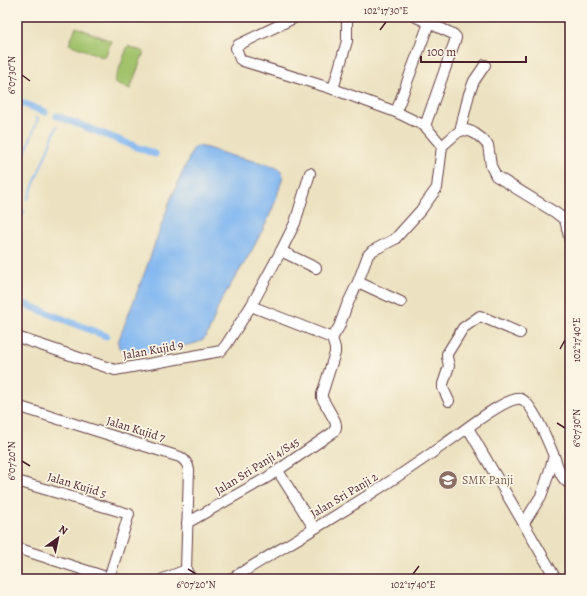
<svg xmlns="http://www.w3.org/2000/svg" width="587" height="596" viewBox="0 0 587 596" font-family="Alegreya,serif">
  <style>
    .green { fill: #a2c36c; stroke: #76714c }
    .water { fill: #82b7f0; stroke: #666b8e }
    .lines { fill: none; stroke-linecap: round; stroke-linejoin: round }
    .stream { stroke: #82b7f0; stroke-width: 2 }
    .canal { stroke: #82b7f0; stroke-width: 7 }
    .minor-casing { stroke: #623c42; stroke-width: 12 }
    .minor { stroke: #fff; stroke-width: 10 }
    .ticks { fill: none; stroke: #4a1f2b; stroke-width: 1.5 }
    .labels { text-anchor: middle; stroke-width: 3.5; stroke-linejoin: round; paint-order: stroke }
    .street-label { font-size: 12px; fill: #4a1f2b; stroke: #fcf5e5 }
    .education-label { font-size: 12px; fill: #785e54; stroke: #fcf5e5; text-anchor: start }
    .neatline { fill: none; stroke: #4a1f2b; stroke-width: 1.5 }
    .ticks-label { font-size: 10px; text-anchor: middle; fill: #4a1f2b }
  </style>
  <rect width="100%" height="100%" fill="#fcf5e5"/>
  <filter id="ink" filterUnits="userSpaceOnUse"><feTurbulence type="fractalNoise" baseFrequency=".025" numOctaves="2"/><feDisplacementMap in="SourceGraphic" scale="8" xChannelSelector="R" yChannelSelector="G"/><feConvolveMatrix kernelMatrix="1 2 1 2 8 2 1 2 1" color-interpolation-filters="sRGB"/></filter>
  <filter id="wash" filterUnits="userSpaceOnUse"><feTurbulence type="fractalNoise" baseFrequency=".012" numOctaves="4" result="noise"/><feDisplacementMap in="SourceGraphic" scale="16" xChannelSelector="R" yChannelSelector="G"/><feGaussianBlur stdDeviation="0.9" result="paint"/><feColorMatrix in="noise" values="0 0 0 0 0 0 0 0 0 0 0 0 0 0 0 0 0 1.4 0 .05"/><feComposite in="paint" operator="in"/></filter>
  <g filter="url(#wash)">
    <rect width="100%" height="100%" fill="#ece2c1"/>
    <g class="green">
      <path d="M76,27L111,41L105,58L69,44Z"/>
      <path d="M128,46L144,52L130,89L114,82Z"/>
    </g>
    <path class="water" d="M198,146C211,148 223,154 236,157C244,159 279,165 282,172C284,176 281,182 280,186C274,209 263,230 252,250C242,268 230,284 220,303C216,311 210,333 204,339C198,344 186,345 178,347C161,352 142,359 125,351C120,349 118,348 118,342L146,269L171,198L193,149L195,147Z"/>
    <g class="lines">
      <g class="stream">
        <path d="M37,112L38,109"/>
        <path d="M17,174L38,119L36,118"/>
        <path d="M28,199L57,126"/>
        <path d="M17,229L24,211"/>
      </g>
      <g class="canal">
        <path d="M17,101L45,112"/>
        <path d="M57,116L155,154"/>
        <path d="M17,301L106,336"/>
      </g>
    </g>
  </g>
  <g filter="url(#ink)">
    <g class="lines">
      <g class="minor-casing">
        <g id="minor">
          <path d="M296,17L238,45L236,48L240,59L243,61L333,89L396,112L425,126L456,38V37L453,34L416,17"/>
          <path d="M333,89L347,41V17"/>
          <path d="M396,112L429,23"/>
          <path d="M425,126L442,146"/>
          <path d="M460,131L469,94L474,81L485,65"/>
          <path d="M281,251L316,268"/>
          <path d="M358,282L401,302"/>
          <path d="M17,337L115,370L221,351L226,345L251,306L281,251L295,223L310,173"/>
          <path d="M332,338L339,327L347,305L358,282L368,255L372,251L395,239L421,210L437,188L442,146C446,143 456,133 460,131C470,127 482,138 488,145L491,166L496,176L556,213L565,220L570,240"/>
          <path d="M449,401L443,388V384L449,366L447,357V354L463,328L480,316L520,333"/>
          <path d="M17,406L180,457C185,460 188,464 189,470L186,570L191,579"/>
          <path d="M468,428L556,579"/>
          <path d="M554,456C558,466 560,479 570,484"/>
          <path d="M278,471L314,528"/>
          <path d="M17,481L129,514L109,578"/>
          <path d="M187,523L268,477L332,433C336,430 337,426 335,421L322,398V394L335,353V348L332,338L251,306"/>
          <path d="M17,548L109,578L117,579"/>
          <path d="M163,579L186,570"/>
          <path d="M231,579C303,535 377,493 446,443C460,434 506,396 521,399C532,402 549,444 554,456L547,479L541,496L524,523"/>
        </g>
      </g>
      <use href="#minor" class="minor"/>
    </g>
  </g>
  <path class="ticks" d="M380,30L386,22M22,75L30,81M560,349L565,340M557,423L565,428M22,461L30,466M188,569L196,574M413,574L419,566"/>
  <defs>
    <g id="school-disc" transform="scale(1)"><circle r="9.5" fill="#8d6e63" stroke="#fcf5e5"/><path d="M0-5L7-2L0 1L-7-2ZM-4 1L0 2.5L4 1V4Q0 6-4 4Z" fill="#fff"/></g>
  </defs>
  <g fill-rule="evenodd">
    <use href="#school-disc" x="448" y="480"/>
  </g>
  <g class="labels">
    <g class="street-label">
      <text transform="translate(153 350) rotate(-10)" y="4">Jalan Kujid 9</text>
      <text transform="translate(136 429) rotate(17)" y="4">Jalan Kujid 7</text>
      <text transform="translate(257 466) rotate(-32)" y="4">Jalan Sri Panji 4/S45</text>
      <text transform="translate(77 485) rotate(17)" y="4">Jalan Kujid 5</text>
      <text transform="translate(344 495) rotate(-31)" y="4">Jalan Sri Panji 2</text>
    </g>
    <g class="education-label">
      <text x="462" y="484">SMK Panji</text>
    </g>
  </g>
  <rect width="587" height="596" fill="none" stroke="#fcf5e5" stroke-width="44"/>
  <g transform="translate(58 538) rotate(33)" stroke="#fcf5e5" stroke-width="3" paint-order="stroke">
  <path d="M0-3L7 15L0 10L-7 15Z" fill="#4a1f2b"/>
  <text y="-6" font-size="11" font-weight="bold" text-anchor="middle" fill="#4a1f2b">N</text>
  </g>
  <path d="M421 56v6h105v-6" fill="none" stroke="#4a1f2b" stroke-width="2"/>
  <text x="427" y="56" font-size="12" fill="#4a1f2b" stroke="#fcf5e5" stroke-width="3" paint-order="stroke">100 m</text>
  <rect x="22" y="22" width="543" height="552" class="neatline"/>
  <g class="ticks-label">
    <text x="386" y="14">102°17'30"E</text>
    <text transform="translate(11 75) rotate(-90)" y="4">6°07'30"N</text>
    <text transform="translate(576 340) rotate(-90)" y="4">102°17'40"E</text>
    <text transform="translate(576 428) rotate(-90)" y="4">6°07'30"N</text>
    <text transform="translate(11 461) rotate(-90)" y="4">6°07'20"N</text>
    <text x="196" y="588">6°07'20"N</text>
    <text x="413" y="588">102°17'40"E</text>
  </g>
</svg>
